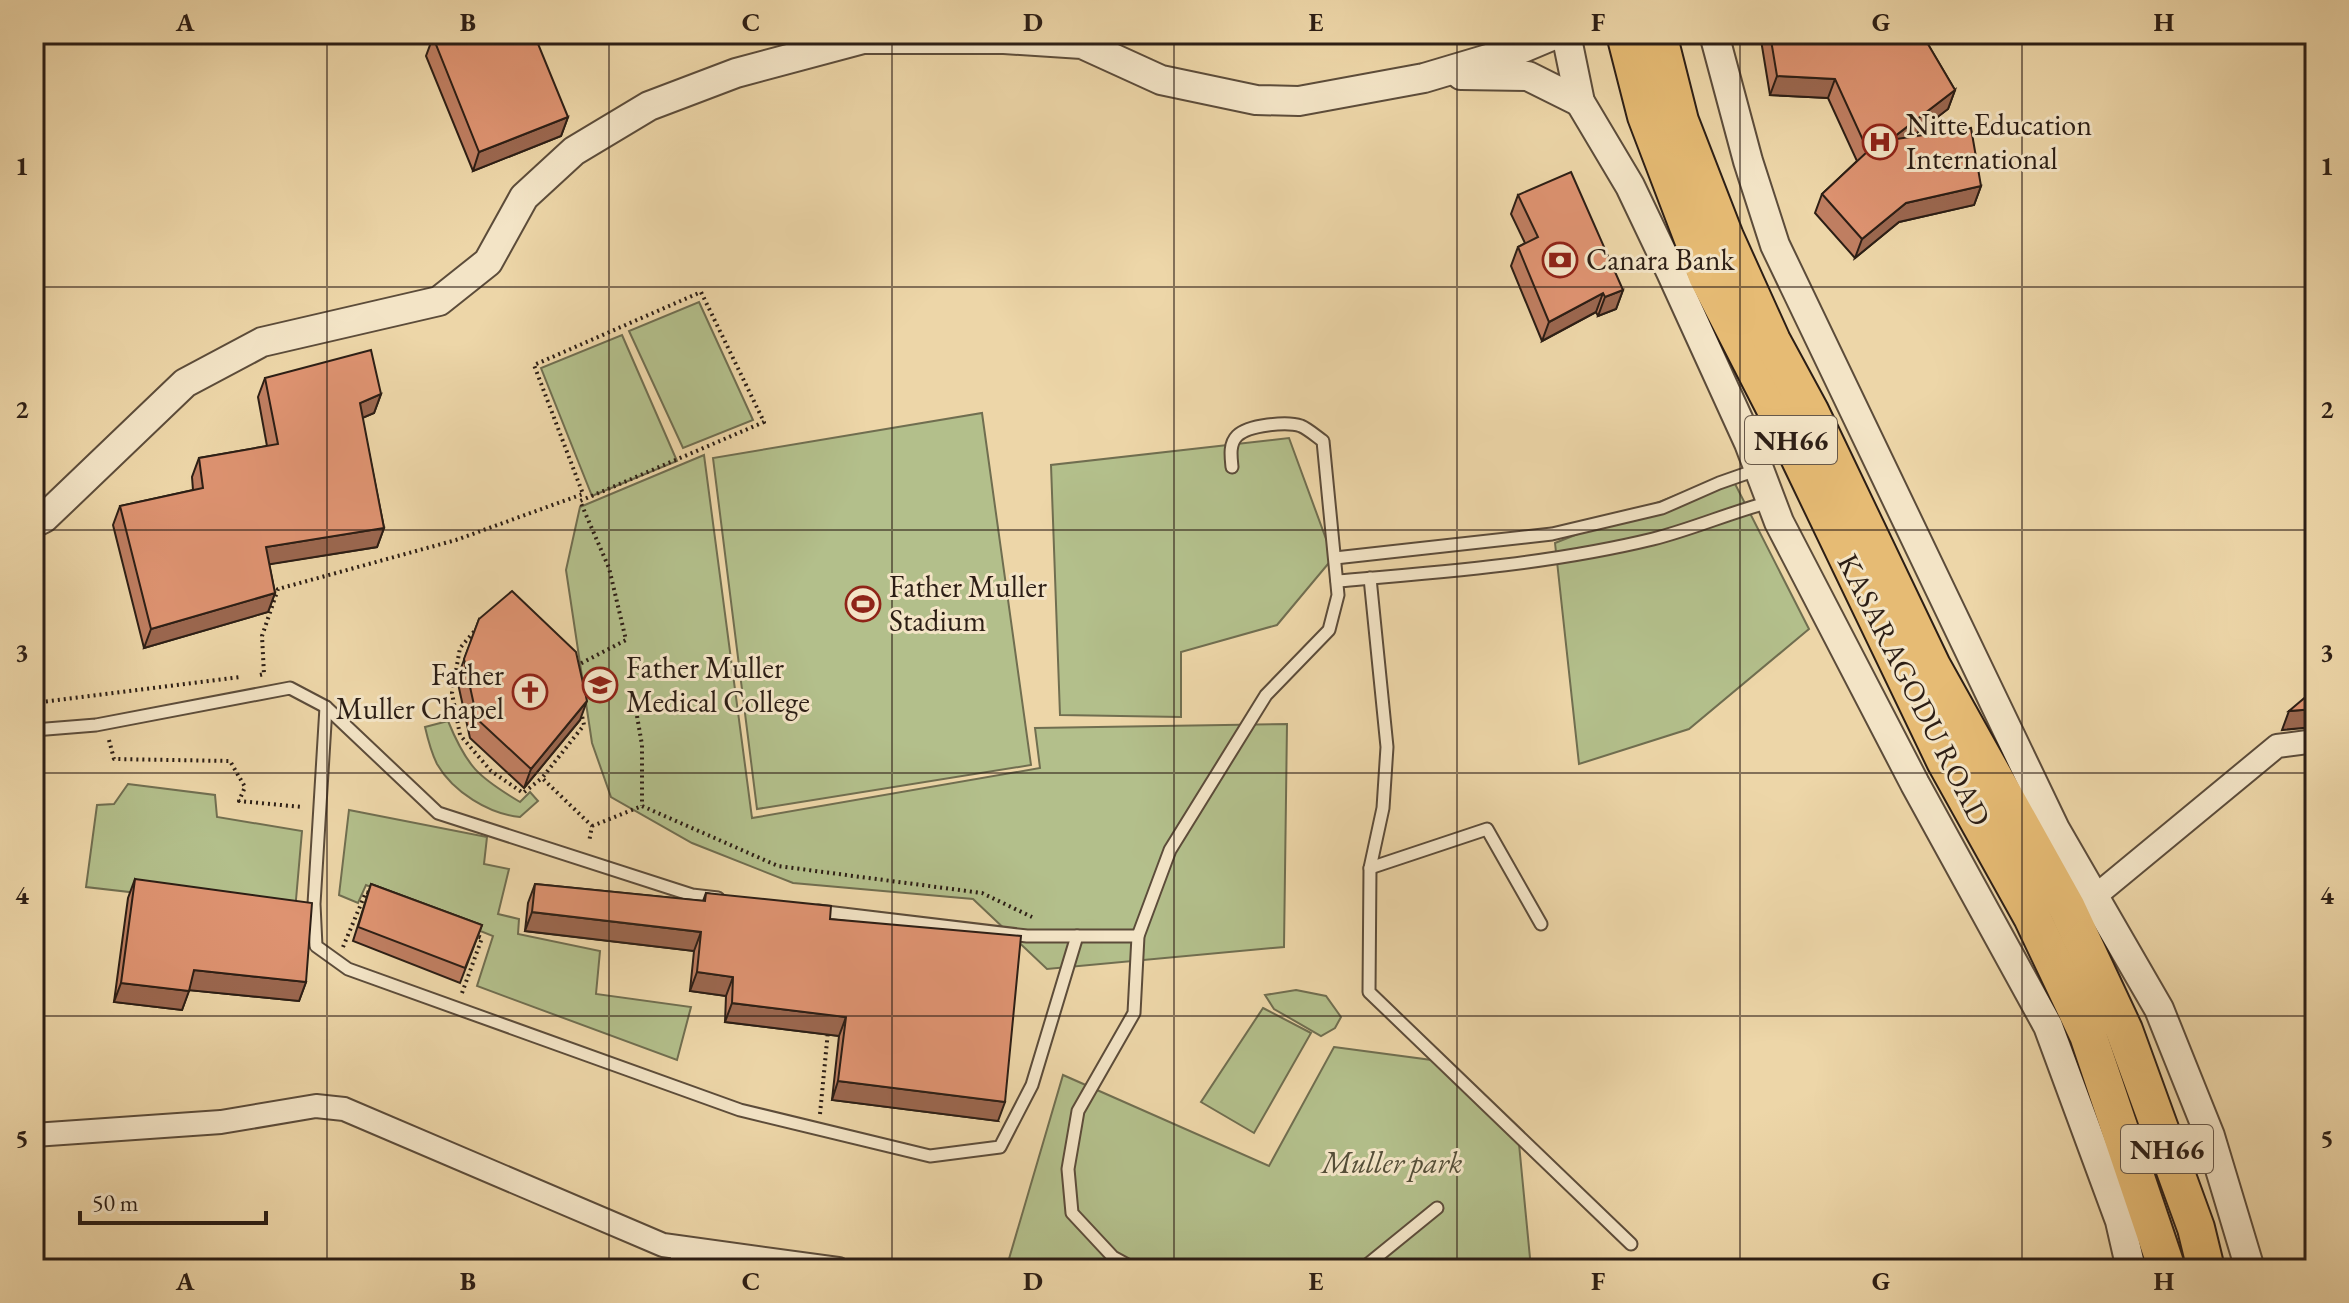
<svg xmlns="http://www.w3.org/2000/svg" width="2349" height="1303" viewBox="0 0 2349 1303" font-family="'EB Garamond',serif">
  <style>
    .green { fill: #b3bf8b; stroke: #706e50; stroke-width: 2 }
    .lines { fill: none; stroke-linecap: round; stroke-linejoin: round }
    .service-casing { stroke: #5c4c3a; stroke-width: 15 }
    .minor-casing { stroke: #5c4c3a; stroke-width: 26 }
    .tertiary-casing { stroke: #5c4c3a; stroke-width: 32 }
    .trunk-casing { stroke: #2c1e15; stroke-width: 40 }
    .path { stroke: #2c1e15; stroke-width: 4; stroke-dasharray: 2 4; stroke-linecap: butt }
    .service { stroke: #f3e4c6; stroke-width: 11 }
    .minor { stroke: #f3e4c6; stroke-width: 22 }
    .tertiary { stroke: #f3e4c6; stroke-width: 28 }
    .trunk { stroke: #e6bb74; stroke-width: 36 }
    .wall { fill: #bf7e61; stroke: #2c1e15; stroke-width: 2 }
    .shaded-wall { fill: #9b674f; stroke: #2c1e15; stroke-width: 2 }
    .building { fill: #de9371; stroke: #2c1e15; stroke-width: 2 }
    .grid { fill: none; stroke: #2c1e15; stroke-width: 2; stroke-opacity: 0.55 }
    .labels { text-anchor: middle; stroke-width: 6; stroke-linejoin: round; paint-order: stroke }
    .shield { fill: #f3e4c6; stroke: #68594a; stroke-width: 2 }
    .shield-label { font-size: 28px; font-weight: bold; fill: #2c1e15 }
    .poi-label { font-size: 30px; fill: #2c1e15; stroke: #f3e4c6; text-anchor: start }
    .street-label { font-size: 30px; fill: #2c1e15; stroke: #f3e4c6 }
    .park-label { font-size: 30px; font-style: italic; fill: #544e38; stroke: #f3e4c6 }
    .neatline { fill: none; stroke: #2c1e15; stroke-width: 3 }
    .grid-label { font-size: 26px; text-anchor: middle; font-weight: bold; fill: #2c1e15 }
  </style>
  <rect width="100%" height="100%" fill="#edd6a8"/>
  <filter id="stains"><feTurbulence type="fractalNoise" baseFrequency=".0025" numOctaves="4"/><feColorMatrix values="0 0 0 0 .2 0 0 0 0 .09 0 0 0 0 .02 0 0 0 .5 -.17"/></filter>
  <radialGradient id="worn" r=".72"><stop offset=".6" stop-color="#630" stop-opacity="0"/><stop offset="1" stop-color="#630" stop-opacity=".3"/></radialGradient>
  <g class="green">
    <path d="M699,302L753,420L683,448L629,331Z"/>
    <path d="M622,335L677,461L592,496L541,368Z"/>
    <path d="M982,413L1031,765L757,809L713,458Z"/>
    <path d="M1289,438L1333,558L1277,625L1181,652V717L1060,715L1051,465Z"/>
    <path d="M704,455L752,818L1040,768L1035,728L1287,724L1284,947L1047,969L973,899L793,883L692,843L611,797L592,743L566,570L580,507Z"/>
    <path d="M1730,474L1809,629L1689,729L1579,764L1555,543Z"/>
    <path d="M448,721C467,767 478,777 520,802L530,792L538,801L520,817C489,814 453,792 437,764C431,752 428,740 425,727Z"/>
    <path d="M128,784L215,795L217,817L302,831L295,911L86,887L97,805L114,804Z"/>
    <path d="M349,810L487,837L484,864L509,869L498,914L519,919L518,934L600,951L596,994L691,1007L677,1060L477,986L493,936L366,885L358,903L339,895Z"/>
    <path d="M1296,990L1326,996L1341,1017L1335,1028L1321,1036L1274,1009L1265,995Z"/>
    <path d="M1263,1008L1311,1033L1254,1133L1201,1102Z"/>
    <path d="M1334,1047L1439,1061L1519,1144L1530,1258L1527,1269H1006L1063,1075L1269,1166Z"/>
  </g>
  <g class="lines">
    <g class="service-casing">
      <g id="service">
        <path d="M1335,558L1552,534L1662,508L1719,483L1759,469"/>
        <path d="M1370,578L1387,747L1383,808L1370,868L1369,992L1631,1244"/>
        <path d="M1337,581C1443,572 1550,564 1653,539C1693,529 1731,512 1770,502"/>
        <path d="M326,707L314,904L316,946L348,969L740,1110L930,1156L1000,1147L1032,1085L1077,936"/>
        <path d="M34,730L96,725L290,688L326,707L438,813L692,895L718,898"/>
        <path d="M1370,868L1487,829L1541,924"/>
        <path d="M818,911L1027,936H1138"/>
        <path d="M1135,1269L1113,1257L1072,1213L1068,1169L1078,1111L1134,1013L1138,936L1170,850L1266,695L1329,630L1338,595L1323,441C1316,436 1308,429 1301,426C1287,421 1248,425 1237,436C1229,444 1231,457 1232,467"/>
        <path d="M1362,1269L1437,1208"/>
      </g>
    </g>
    <g class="minor-casing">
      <g id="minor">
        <path d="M2093,898L2277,746L2315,741"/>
        <path d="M34,1135L221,1122L316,1106L344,1109L663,1245L838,1269"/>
        <path d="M682,1269V1248"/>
      </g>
    </g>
    <g class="tertiary-casing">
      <g id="tertiary">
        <path d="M1566,34L1580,102L1630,186L1671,272L1749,443L1779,522L1915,784L2048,1026L2120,1221L2131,1269"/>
        <path d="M1714,34L1748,161L1775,245L2055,829L2159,1009L2210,1136L2250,1269"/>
        <path d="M1461,75L1528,76L1580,102"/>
        <path d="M34,523L44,518L185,383L262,342L439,301L488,262L524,197L574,151L649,106L736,73L863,39H1004L1082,44L1161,80L1256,100L1299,101L1424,78L1518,50L1556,34"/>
      </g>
    </g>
    <g class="trunk-casing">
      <g id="trunk">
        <path d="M1625,34L1646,116L1707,276L1784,426L1945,761L2032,917L2088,1035L2167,1269"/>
        <path d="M1658,34L1680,121L1725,237L1772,341L1810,411L1932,666L2067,908L2124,1030L2196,1228L2206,1269"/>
      </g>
    </g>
    <g class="path">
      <path d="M478,627L460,648L452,693L460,735L491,771L523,793L542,778"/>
      <path d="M260,675L264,674L262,636L278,589L456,540L583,494L534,365L701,292L764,422L580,501L609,568L626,640L576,666"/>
      <path d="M34,703L240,677"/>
      <path d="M581,711L584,725L542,778L592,826L589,842"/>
      <path d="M637,716L642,745V806"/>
      <path d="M109,740L114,759L230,761L245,787L239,801L302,807"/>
      <path d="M592,826L642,806L778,866L982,893L1032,917"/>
      <path d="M343,947L366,892L370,893"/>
      <path d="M462,993L482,938L475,935"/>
      <path d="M820,1114L828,1031"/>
    </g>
    <use href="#service" class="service"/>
    <use href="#minor" class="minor"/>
    <use href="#tertiary" class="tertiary"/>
    <use href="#trunk" class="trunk"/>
  </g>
  <g class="wall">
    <path d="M1760,34H1924L1923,36L1955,90L1948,109L1911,137L1981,186L1974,205L1899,222L1855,258L1815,213L1822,194L1857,161L1828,98L1770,95Z"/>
    <path d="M433,37L568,117L561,136L473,171L426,56Z"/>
    <path d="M1518,195L1623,290L1616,309L1598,316L1596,312L1542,341L1511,266L1518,247L1525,243L1511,214Z"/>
    <path d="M265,378L381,394L374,413L362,418L384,528L377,547L269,564L275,593L268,612L144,648L113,525L120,506L193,490L192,477L199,458L267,446L258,397Z"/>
    <path d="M479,619L580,720L524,788L470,738L457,679Z"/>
    <path d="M135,879L306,982L299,1001L189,990L182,1010L114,1002L128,898Z"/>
    <path d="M371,884L482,925L460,983L353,941Z"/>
    <path d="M535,884L703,901L706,893L830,919L998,1121L832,1100L839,1036L725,1022L726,996L690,991L694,951L525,931L528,903Z"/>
  </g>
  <g class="shaded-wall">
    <path d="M1777,76L1835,79L1828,98L1770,95Z"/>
    <path d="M1955,90L1948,109L1883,159L1890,140Z"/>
    <path d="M568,117L561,136L473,171L479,152Z"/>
    <path d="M1981,186L1974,205L1899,222L1855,258L1862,239L1906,203Z"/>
    <path d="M1623,290L1616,309L1598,316L1605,297Z"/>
    <path d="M1603,293L1596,312L1542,341L1549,322Z"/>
    <path d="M381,394L374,413L353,422L360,403Z"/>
    <path d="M384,528L377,547L259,566L266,547Z"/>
    <path d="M275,593L268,612L144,648L151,629Z"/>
    <path d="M587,701L580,720L524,788L531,769Z"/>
    <path d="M2315,709L2314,727L2282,730L2289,711Z"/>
    <path d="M532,912L701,932L694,951L525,931Z"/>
    <path d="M194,970L306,982L299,1001L187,990Z"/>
    <path d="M697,972L733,977L726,996L690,991Z"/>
    <path d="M121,983L189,991L182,1010L114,1002Z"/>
    <path d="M732,1003L846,1017L839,1036L725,1022Z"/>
    <path d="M838,1081L1005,1102L998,1121L832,1100Z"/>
  </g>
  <g class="building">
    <path d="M441,34H534L568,117L479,152L433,37Z"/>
    <path d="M1770,34H1922L1955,90L1890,140L1971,128L1981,186L1906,203L1862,239L1822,194L1868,151L1835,79L1777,76Z"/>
    <path d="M1571,172L1623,290L1605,297L1603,293L1549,322L1518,247L1538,237L1518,195Z"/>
    <path d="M371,350L381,394L360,403L384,528L266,547L275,593L151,629L120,506L203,488L199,458L278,444L265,378Z"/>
    <path d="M512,591L576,652L587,701L531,769L477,719L464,659L479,619Z"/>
    <path d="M2315,689V709L2289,711Z"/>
    <path d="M135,879L312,903L306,982L194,970L189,991L121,983Z"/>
    <path d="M371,884L482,925L465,968L358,927Z"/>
    <path d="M535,884L705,901L706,893L831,906L830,919L1021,936L1005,1102L838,1081L846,1017L732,1003L733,977L697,972L701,932L532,912Z"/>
  </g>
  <path class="grid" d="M327,34V1269M609,34V1269M892,34V1269M1174,34V1269M1457,34V1269M1740,34V1269M2022,34V1269M34,287H2315M34,530H2315M34,773H2315M34,1016H2315"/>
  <defs>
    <g id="hospital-ring" transform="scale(1.8)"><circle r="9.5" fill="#f3e4c6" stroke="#8f2418" stroke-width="1.5"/><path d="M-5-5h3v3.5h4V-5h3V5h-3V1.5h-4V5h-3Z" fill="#8f2418"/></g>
    <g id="bank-ring" transform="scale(1.8)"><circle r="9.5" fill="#f3e4c6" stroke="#8f2418" stroke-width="1.5"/><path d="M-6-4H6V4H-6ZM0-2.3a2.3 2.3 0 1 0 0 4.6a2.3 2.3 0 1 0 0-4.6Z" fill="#8f2418"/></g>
    <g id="stadium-ring" transform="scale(1.8)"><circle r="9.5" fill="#f3e4c6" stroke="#8f2418" stroke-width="1.5"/><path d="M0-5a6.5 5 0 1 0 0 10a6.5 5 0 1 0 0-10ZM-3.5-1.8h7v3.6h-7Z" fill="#8f2418"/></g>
    <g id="university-ring" transform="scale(1.8)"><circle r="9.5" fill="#f3e4c6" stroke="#8f2418" stroke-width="1.5"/><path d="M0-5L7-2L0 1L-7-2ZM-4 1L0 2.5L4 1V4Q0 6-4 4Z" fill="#8f2418"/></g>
    <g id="church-ring" transform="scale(1.8)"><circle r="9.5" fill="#f3e4c6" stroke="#8f2418" stroke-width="1.5"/><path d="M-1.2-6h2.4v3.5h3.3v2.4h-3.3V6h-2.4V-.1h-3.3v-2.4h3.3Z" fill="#8f2418"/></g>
  </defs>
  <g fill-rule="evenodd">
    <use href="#hospital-ring" x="1880" y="142"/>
    <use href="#bank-ring" x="1560" y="260"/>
    <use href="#stadium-ring" x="863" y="604"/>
    <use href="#university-ring" x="600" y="685"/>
    <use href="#church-ring" x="530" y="692"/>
  </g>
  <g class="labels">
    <g class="shield">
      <rect x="1745" y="416" width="92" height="48" rx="6"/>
      <rect x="2121" y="1125" width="92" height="48" rx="6"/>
    </g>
    <g class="shield-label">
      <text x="1791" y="450">NH66</text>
      <text x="2167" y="1159">NH66</text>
    </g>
    <g class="poi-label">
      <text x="1906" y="135">Nitte Education<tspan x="1906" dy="34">International</tspan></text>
      <text x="1586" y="270">Canara Bank</text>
      <text x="889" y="597">Father Muller<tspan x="889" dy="34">Stadium</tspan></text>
      <text x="626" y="678">Father Muller<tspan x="626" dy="34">Medical College</tspan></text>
      <text x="504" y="685" text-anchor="end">Father<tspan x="504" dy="34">Muller Chapel</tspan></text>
    </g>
    <g class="street-label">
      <text transform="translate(1914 690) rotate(63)" y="10">KASARAGODU ROAD</text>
    </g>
    <g class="park-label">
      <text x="1392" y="1173">Muller park</text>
    </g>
  </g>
  <rect width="2349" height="1303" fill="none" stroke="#edd6a8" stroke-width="88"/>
  <path d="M80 1211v12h186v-12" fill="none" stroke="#2c1e15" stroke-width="4"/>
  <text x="92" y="1211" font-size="24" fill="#2c1e15" stroke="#f3e4c6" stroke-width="6" paint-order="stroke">50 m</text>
  <rect x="44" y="44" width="2261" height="1215" class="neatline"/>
  <g class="grid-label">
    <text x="185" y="31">A</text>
    <text x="468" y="31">B</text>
    <text x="751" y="31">C</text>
    <text x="1033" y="31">D</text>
    <text x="1316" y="31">E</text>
    <text x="1598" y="31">F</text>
    <text x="1881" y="31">G</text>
    <text x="2164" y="31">H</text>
    <text x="22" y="175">1</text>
    <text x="2327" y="175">1</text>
    <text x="22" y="418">2</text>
    <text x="2327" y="418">2</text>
    <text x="22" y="661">3</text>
    <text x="2327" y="661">3</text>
    <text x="22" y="904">4</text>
    <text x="2327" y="904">4</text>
    <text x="22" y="1147">5</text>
    <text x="2327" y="1147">5</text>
    <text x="185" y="1290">A</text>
    <text x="468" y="1290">B</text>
    <text x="751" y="1290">C</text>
    <text x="1033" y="1290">D</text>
    <text x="1316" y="1290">E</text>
    <text x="1598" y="1290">F</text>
    <text x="1881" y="1290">G</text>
    <text x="2164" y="1290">H</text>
  </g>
  <rect width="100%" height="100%" filter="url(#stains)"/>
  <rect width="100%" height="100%" fill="url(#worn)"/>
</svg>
